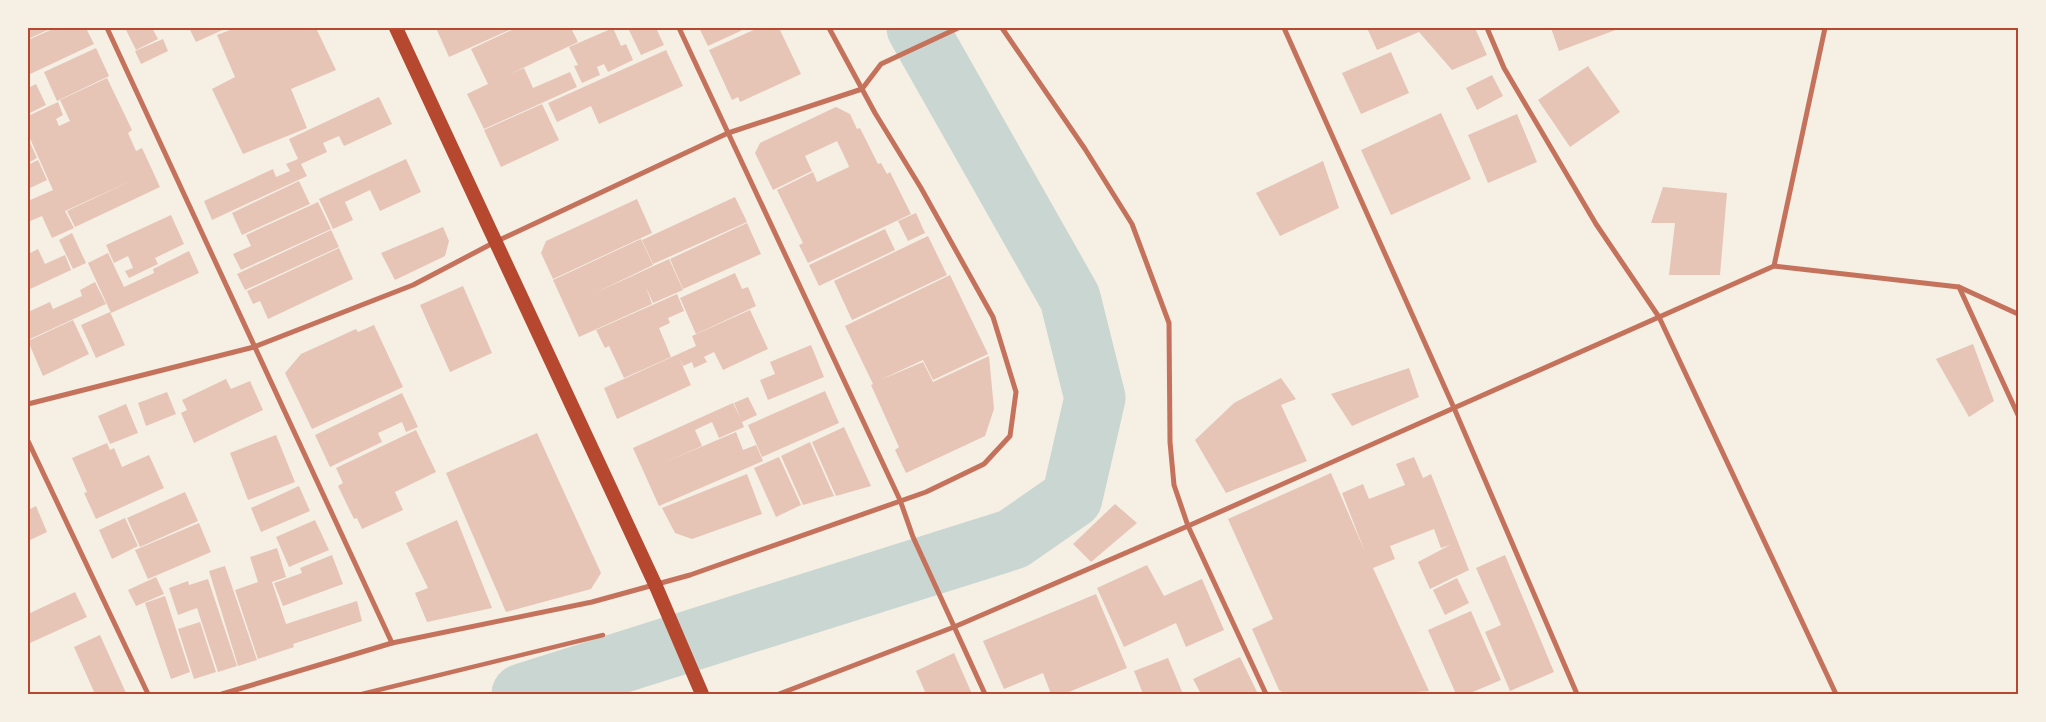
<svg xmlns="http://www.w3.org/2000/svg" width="2046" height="722" viewBox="0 0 2046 722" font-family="'PT Serif',serif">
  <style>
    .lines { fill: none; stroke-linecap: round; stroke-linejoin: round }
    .river { stroke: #c9d6d2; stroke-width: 61 }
    .building { fill: #e6c5b7 }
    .pedestrian { stroke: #c5725c; stroke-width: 4.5 }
    .minor { stroke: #c5725c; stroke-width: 5 }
    .trunk { stroke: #b5482f; stroke-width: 14 }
    .neatline { fill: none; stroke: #b5482f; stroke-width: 2 }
  </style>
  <rect width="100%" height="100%" fill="#f6efe4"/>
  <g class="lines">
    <path class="river" d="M522,694L1013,539L1072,498L1095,398L1070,298L917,28"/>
  </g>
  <g class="building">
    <path d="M28,28H52L28,39Z"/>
    <path d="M55,28H86L94,44L28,75V40Z"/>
    <path d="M125,28H152L158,39L136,50Z"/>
    <path d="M189,28H227L196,42Z"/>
    <path d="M235,28H316L336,70L291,89L307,128L243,154L212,89L235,77L217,35Z"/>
    <path d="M436,28H514L449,57Z"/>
    <path d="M516,28H571L578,42L510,74L524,68L533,88L570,72L577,87L484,129L467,94L488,84L471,49Z"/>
    <path d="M613,28L621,46L626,44L633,60L608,72L604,64L597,67L600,75L582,83L574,66L578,65L569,47Z"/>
    <path d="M628,28H656L664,45L641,55Z"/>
    <path d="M699,28H747L708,46Z"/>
    <path d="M758,28H779L801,74L740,102L738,97L732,100L709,50Z"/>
    <path d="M1367,28H1475L1487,55L1452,70L1419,32L1377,50Z"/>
    <path d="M1551,28H1621L1559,51Z"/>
    <path d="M163,39L168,51L141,64L135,51Z"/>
    <path d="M96,48L109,76L57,101L44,72Z"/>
    <path d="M666,50L683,86L599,124L591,106L557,122L548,103Z"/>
    <path d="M1391,52L1409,93L1361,114L1342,73Z"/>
    <path d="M1588,66L1620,112L1570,147L1538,100Z"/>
    <path d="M1492,75L1503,96L1477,110L1466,88Z"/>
    <path d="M107,78L132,130L128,133L136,151L142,148L160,187L75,227L67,211L133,180L65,211L74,228L52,238L42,216L28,222V201L53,190L28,134V116L58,102L63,115L56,119L59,126L70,121L60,100Z"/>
    <path d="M36,84L46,105L28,114V88Z"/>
    <path d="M379,97L392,124L344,146L339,136L323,143L327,152L301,164L307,176L212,220L204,201L273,169L276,177L290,171L286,164L298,159L289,139Z"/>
    <path d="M542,104L559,140L501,167L484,130Z"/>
    <path d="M836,107L850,114L857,129L860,128L878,164L881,163L887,174L890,172L911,214L808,263L799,245L803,243L777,190L813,172L817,182L849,167L848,164L837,141L805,156L812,171L773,190L755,153L760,143Z"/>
    <path d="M1441,113L1471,179L1391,215L1361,150Z"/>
    <path d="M1517,114L1537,162L1488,183L1468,135Z"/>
    <path d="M28,138L37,158L28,163Z"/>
    <path d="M406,159L421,192L380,211L370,190L345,202L353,220L333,229L319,199Z"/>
    <path d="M38,160L47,180L28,189V165Z"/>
    <path d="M1323,161L1339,208L1280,236L1256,193Z"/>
    <path d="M299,181L310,204L242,235L232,213Z"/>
    <path d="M1663,187L1727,193L1720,275H1669L1675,223H1651Z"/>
    <path d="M735,197L747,222L653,264L642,240Z"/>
    <path d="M637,199L652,233L553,279L541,253L546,241Z"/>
    <path d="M318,202L331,229L241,270L233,254L251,246L246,235Z"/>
    <path d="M916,213L925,233L908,241L898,221Z"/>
    <path d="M171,215L184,244L155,258L158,264L129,278L125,271L133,268L128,256L114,263L106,245Z"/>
    <path d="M747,223L761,254L683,289L670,259Z"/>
    <path d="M443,227L449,241L445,256L395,280L381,253Z"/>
    <path d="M885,229L895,250L819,286L809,265Z"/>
    <path d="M331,230L339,247L245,290L237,274Z"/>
    <path d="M72,233L86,263L73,269L59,240Z"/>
    <path d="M928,236L947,275L852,320L834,281Z"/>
    <path d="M641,239L653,265L595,293L669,259L683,290L653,303L646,287L652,304L579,337L553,280Z"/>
    <path d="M339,248L353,279L268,319L260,301L253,304L247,291Z"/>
    <path d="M38,249L45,264L65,255L71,270L28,290V254Z"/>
    <path d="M189,251L199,273L111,313L88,263L108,253L124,287L154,273L153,269Z"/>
    <path d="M735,273L742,289L748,287L756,306L696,334L680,298Z"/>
    <path d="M950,275L988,354L933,380L923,360L880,380L923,362L933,382L989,356L994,409L985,436L906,473L895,450L899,447L871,385L873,384L845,326Z"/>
    <path d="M95,282L106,304L28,340V312L50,302L53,309L82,296L80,290Z"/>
    <path d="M463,286L492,353L450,372L420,305Z"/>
    <path d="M677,294L684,311L668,318L670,323L659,328L671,357L624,378L609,346L605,348L596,330Z"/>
    <path d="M750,310L768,349L723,370L714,352L704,357L707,362L694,368L692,362L683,366L679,358L691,385L617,419L604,388L696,346L692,336Z"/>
    <path d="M110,312L125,345L96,358L81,325Z"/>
    <path d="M73,320L89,354L43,376L28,341Z"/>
    <path d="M374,325L403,387L312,429L285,373L301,354L356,329L358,332Z"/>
    <path d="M1973,344L1994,401L1969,417L1936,359Z"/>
    <path d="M811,345L824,377L768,400L760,380L775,374L770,362Z"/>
    <path d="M1409,368L1419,397L1352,426L1331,394Z"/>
    <path d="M1281,378L1296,399L1281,405L1307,461L1226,493L1195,440L1234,403Z"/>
    <path d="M226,379L231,389L250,381L263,410L194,443L181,413L187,410L182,400Z"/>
    <path d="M825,391L839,423L762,457L748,425Z"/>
    <path d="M167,392L176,414L146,426L138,403Z"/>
    <path d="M402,393L418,427L406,432L402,422L378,433L382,442L330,467L315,435Z"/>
    <path d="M748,397L757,415L742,422L744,427L719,438L712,422L695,430L702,446L661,464L736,432L743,450L756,445L763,461L659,506L633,448L733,403L741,419L734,403Z"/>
    <path d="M126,404L138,433L110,444L98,416Z"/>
    <path d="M844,427L871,486L836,496L812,442Z"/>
    <path d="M416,430L436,472L395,492L403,510L362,529L357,518L354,519L338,486L343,483L336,468Z"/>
    <path d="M537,433L601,573L591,589L506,612L446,473Z"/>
    <path d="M276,435L295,482L248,500L230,453Z"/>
    <path d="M810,442L834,496L803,505L781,456Z"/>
    <path d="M107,443L110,450L114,448L122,467L149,455L164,488L96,519L84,493L87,492L72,458Z"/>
    <path d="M779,457L801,505L776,517L754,468Z"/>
    <path d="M1414,457L1423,478L1431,474L1469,570L1430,589L1418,562L1450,545L1441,548L1434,529L1390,546L1395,559L1373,568L1429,691L1391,694H1285L1279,690L1252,629L1273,619L1228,519L1331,473L1365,552L1342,493L1363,484L1369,499L1405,485L1396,464Z"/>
    <path d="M747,474L762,514L692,539L675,533L662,508Z"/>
    <path d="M299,486L310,511L261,532L251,508Z"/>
    <path d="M185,492L198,521L140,547L127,518Z"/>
    <path d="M1115,504L1137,523L1091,562L1073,544Z"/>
    <path d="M36,506L47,532L28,541V510Z"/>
    <path d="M125,518L138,546L112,559L99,530Z"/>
    <path d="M315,520L329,550L289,567L276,537Z"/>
    <path d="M457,520L492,608L427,622L415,593L428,588L406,543Z"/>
    <path d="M199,523L211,552L148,579L135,550Z"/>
    <path d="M277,548L286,577L272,582L286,624L357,601L362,621L293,644L294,647L258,659L235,590L258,582L250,557Z"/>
    <path d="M332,555L343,584L283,606L274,583L302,573L300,568Z"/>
    <path d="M1505,555L1554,672L1510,691L1485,632L1501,625L1476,568Z"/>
    <path d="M1147,565L1164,596L1202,579L1224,630L1186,647L1176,623L1124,647L1097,588Z"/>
    <path d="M225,566L257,660L238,666L209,571Z"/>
    <path d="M156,577L164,594L136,606L128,590Z"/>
    <path d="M1457,578L1469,603L1445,615L1433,590Z"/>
    <path d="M208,579L237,666L218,672L197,608L178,615L169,588L188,581L189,585Z"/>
    <path d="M75,592L87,617L30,643L28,637V614Z"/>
    <path d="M1096,594L1127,668L1064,694H1051L1043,673L1004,689L983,641Z"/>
    <path d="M165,596L190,672L171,679L145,603Z"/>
    <path d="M1471,611L1501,680L1468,694H1456L1428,630Z"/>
    <path d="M200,622L216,672L194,679L178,629Z"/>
    <path d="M100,635L126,693L122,694H95L74,647Z"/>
    <path d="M954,653L972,694H926L916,671Z"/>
    <path d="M1240,657L1258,694H1201L1193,679Z"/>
    <path d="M1168,658L1183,694H1143L1134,671Z"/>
  </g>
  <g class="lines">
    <path class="pedestrian" d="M362,694L603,635"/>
    <g class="minor">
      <path d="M107,28L392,643"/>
      <path d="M679,28L900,500L913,537L985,694"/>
      <path d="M1002,28L1085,149L1132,224L1169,323L1170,442L1174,485L1188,526L1266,694"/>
      <path d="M1284,28L1454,408L1577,694"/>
      <path d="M1487,28L1504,68L1596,224L1659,317L1836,694"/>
      <path d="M1774,266L1825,28"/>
      <path d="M1959,287L2018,415"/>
      <path d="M28,404L254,347L413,285L495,242L728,133L862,89L881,64L958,28"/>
      <path d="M28,441L148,694"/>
      <path d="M222,694L392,643L592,602L690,575L926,492L984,464L1010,436L1016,392L993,317L921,188L875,113L829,28"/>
      <path d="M779,694L954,627L1188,526L1774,266L1959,287L2018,314"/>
    </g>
    <path class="trunk" d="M396,28L655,584L702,694"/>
  </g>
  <rect width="2046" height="722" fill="none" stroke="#f6efe4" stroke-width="58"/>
  <rect x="29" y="29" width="1988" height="664" class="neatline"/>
</svg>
